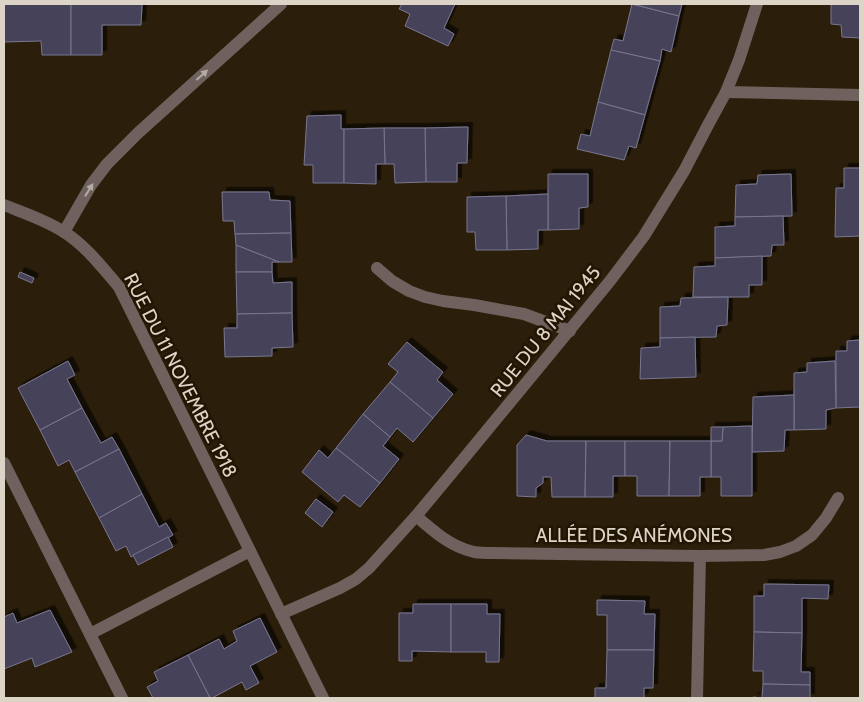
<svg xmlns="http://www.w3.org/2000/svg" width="864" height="702" viewBox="0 0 864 702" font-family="Cabin,sans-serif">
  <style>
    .building { fill: #45435a; stroke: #797790; filter: url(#shadow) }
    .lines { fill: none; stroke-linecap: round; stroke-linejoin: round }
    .minor { stroke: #6e615e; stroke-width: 12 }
    .oneway { fill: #b6aca3 }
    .labels { text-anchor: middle; stroke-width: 5; stroke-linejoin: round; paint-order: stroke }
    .street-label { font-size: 19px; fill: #ddd4c8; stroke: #221502 }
  </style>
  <defs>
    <filter id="shadow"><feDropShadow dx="4.5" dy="-4.5" stdDeviation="0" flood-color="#0009"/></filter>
  </defs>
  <rect width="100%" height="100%" fill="#2b1e0a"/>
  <g class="building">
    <path d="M4,4H71V55H42L41,41L4,42Z"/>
    <path d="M71,4H142L141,25H102V55H71Z"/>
    <path d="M402,4H455L444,28L454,34L448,46L405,26L410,14L399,9Z"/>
    <path d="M632,4L679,16L671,52L662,49L660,61L611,50L614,39L623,41Z"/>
    <path d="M632,4H682L679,16Z"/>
    <path d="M831,4H860V38L842,37L841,25L831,24Z"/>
    <path d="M611,50L660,61L645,115L598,102Z"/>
    <path d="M598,102L645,115L636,148L629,146L624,160L577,149L581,134L590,136Z"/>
    <path d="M341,115V129H344V183H313V165H304L307,116Z"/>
    <path d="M468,127L467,163H457V182H426L425,128Z"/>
    <path d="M384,128H425L426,182L395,183L394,164H385Z"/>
    <path d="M384,128L385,164H376V184L344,183V129Z"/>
    <path d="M844,168H860V236L835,237L836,188H844Z"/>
    <path d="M548,174H588V207L579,208V229L548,230Z"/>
    <path d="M791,174L792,216L735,217L736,185L757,184L758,175Z"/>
    <path d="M222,192H269L270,200L290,201L291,233L235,234L234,221H223Z"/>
    <path d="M548,194V230H538V249L507,250L506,196Z"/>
    <path d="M506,196L507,250H476L475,232H467V197Z"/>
    <path d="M783,216L784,245H772L771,256L715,258V227L735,226V217Z"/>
    <path d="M291,233L292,262H279L236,245L235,234Z"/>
    <path d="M236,245L279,262H272V272H236Z"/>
    <path d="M762,256V285H749V297H693L694,267L715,266V258Z"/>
    <path d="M20,272L34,278L32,283L18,277Z"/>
    <path d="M236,272H272L273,283L292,282V313L237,314Z"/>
    <path d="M728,297L727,325L717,326L716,337L660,338V307L680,306L681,298Z"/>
    <path d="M292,313L293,347L272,348V356L225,357L224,328H237V314Z"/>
    <path d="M695,337L696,377L640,379L641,348L660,347V338Z"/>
    <path d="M860,340V407L836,408V351H847V341Z"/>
    <path d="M407,342L443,372L437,380L453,394L433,418L390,382L398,372L388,364Z"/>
    <path d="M68,361L75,375L67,379L82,408L40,430L18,388Z"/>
    <path d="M835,361L836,408L826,410V429L794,430V373L807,372V363Z"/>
    <path d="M390,382L433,418L413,442L397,428L390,437L363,414Z"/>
    <path d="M794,395V430H785L784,451L752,452L753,397Z"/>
    <path d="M82,408L101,443L112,437L119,449L75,472L69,460L58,466L40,430Z"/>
    <path d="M363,414L390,437L383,446L399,459L380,483L336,448Z"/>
    <path d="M752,426V496H721V477H711V441H722L723,427Z"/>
    <path d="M711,427H723L722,441H711Z"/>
    <path d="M526,435L547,441H586L585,497H552L551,477H543V483L536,488V497L517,496V445Z"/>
    <path d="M586,441H625V476H613V497H585Z"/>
    <path d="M625,441H670L669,496H637V476H625Z"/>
    <path d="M670,441H711V477H700V496H669Z"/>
    <path d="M336,448L380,483L360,507L344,495L338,502L302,472L319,450L328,458Z"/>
    <path d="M119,449L142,494L99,518L75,472Z"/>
    <path d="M142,494L159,527L166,523L173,535L131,557L126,546L116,551L99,518Z"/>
    <path d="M316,499L333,512L322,527L305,513Z"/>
    <path d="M168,537L173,547L138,565L133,555Z"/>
    <path d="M764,584L829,585L828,599L802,598V633L754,632V596H764Z"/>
    <path d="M597,600L645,601L644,614H655L654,650H607V615H597Z"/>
    <path d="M413,604H451V652L412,651V661H399V613H413Z"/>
    <path d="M451,604H487V614H500L499,662H486V652H451Z"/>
    <path d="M50,610L72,652L35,667L32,658L4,669V617L13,613L17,623Z"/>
    <path d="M260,618L277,652L250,666L259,683L246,690L242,682L212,698H210L188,655L219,639L224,649L237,641L233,631Z"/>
    <path d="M754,632L802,633L801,672H810V685L763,684V671H753Z"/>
    <path d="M607,650H654L653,688H644V698H595V688H606Z"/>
    <path d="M188,655L210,698H153L147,687L158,681L154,672Z"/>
    <path d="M763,684L810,685V698H753V697L762,698Z"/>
  </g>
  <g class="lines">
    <g class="minor">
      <path d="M726,92L860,95"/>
      <path d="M4,205C24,213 46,220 64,232C86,246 102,267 119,287L323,698"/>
      <path d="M64,232L91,185L107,164L138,133L281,4"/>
      <path d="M377,268L392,281L409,291L425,297L443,301L474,305L524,314L570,331"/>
      <path d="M4,463L122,698"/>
      <path d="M416,516C433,531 451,547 474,552C481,553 488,553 494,553L700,556L764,555L780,552L796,546L812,535L826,518L838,498"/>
      <path d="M281,614L340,588L356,579L369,568L416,516L451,474L610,281L644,236L684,171L708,125L726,92L739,60L757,4"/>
      <path d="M90,634L250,551"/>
      <path d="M697,698L700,556"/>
    </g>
  </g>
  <defs><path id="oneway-solid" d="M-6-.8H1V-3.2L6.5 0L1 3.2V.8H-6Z" transform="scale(1.25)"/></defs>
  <g class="oneway">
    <use href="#oneway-solid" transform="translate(202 75) rotate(-42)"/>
    <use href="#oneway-solid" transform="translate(89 190) rotate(-58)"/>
  </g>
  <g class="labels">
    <g class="street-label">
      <text transform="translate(545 331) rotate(-51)" y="7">RUE DU 8 MAI 1945</text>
      <text transform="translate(181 375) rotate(63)" y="7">RUE DU 11 NOVEMBRE 1918</text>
      <text x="634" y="542">ALLÉE DES ANÉMONES</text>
    </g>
  </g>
  <rect width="864" height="702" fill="none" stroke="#ddd4c8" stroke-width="10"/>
</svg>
